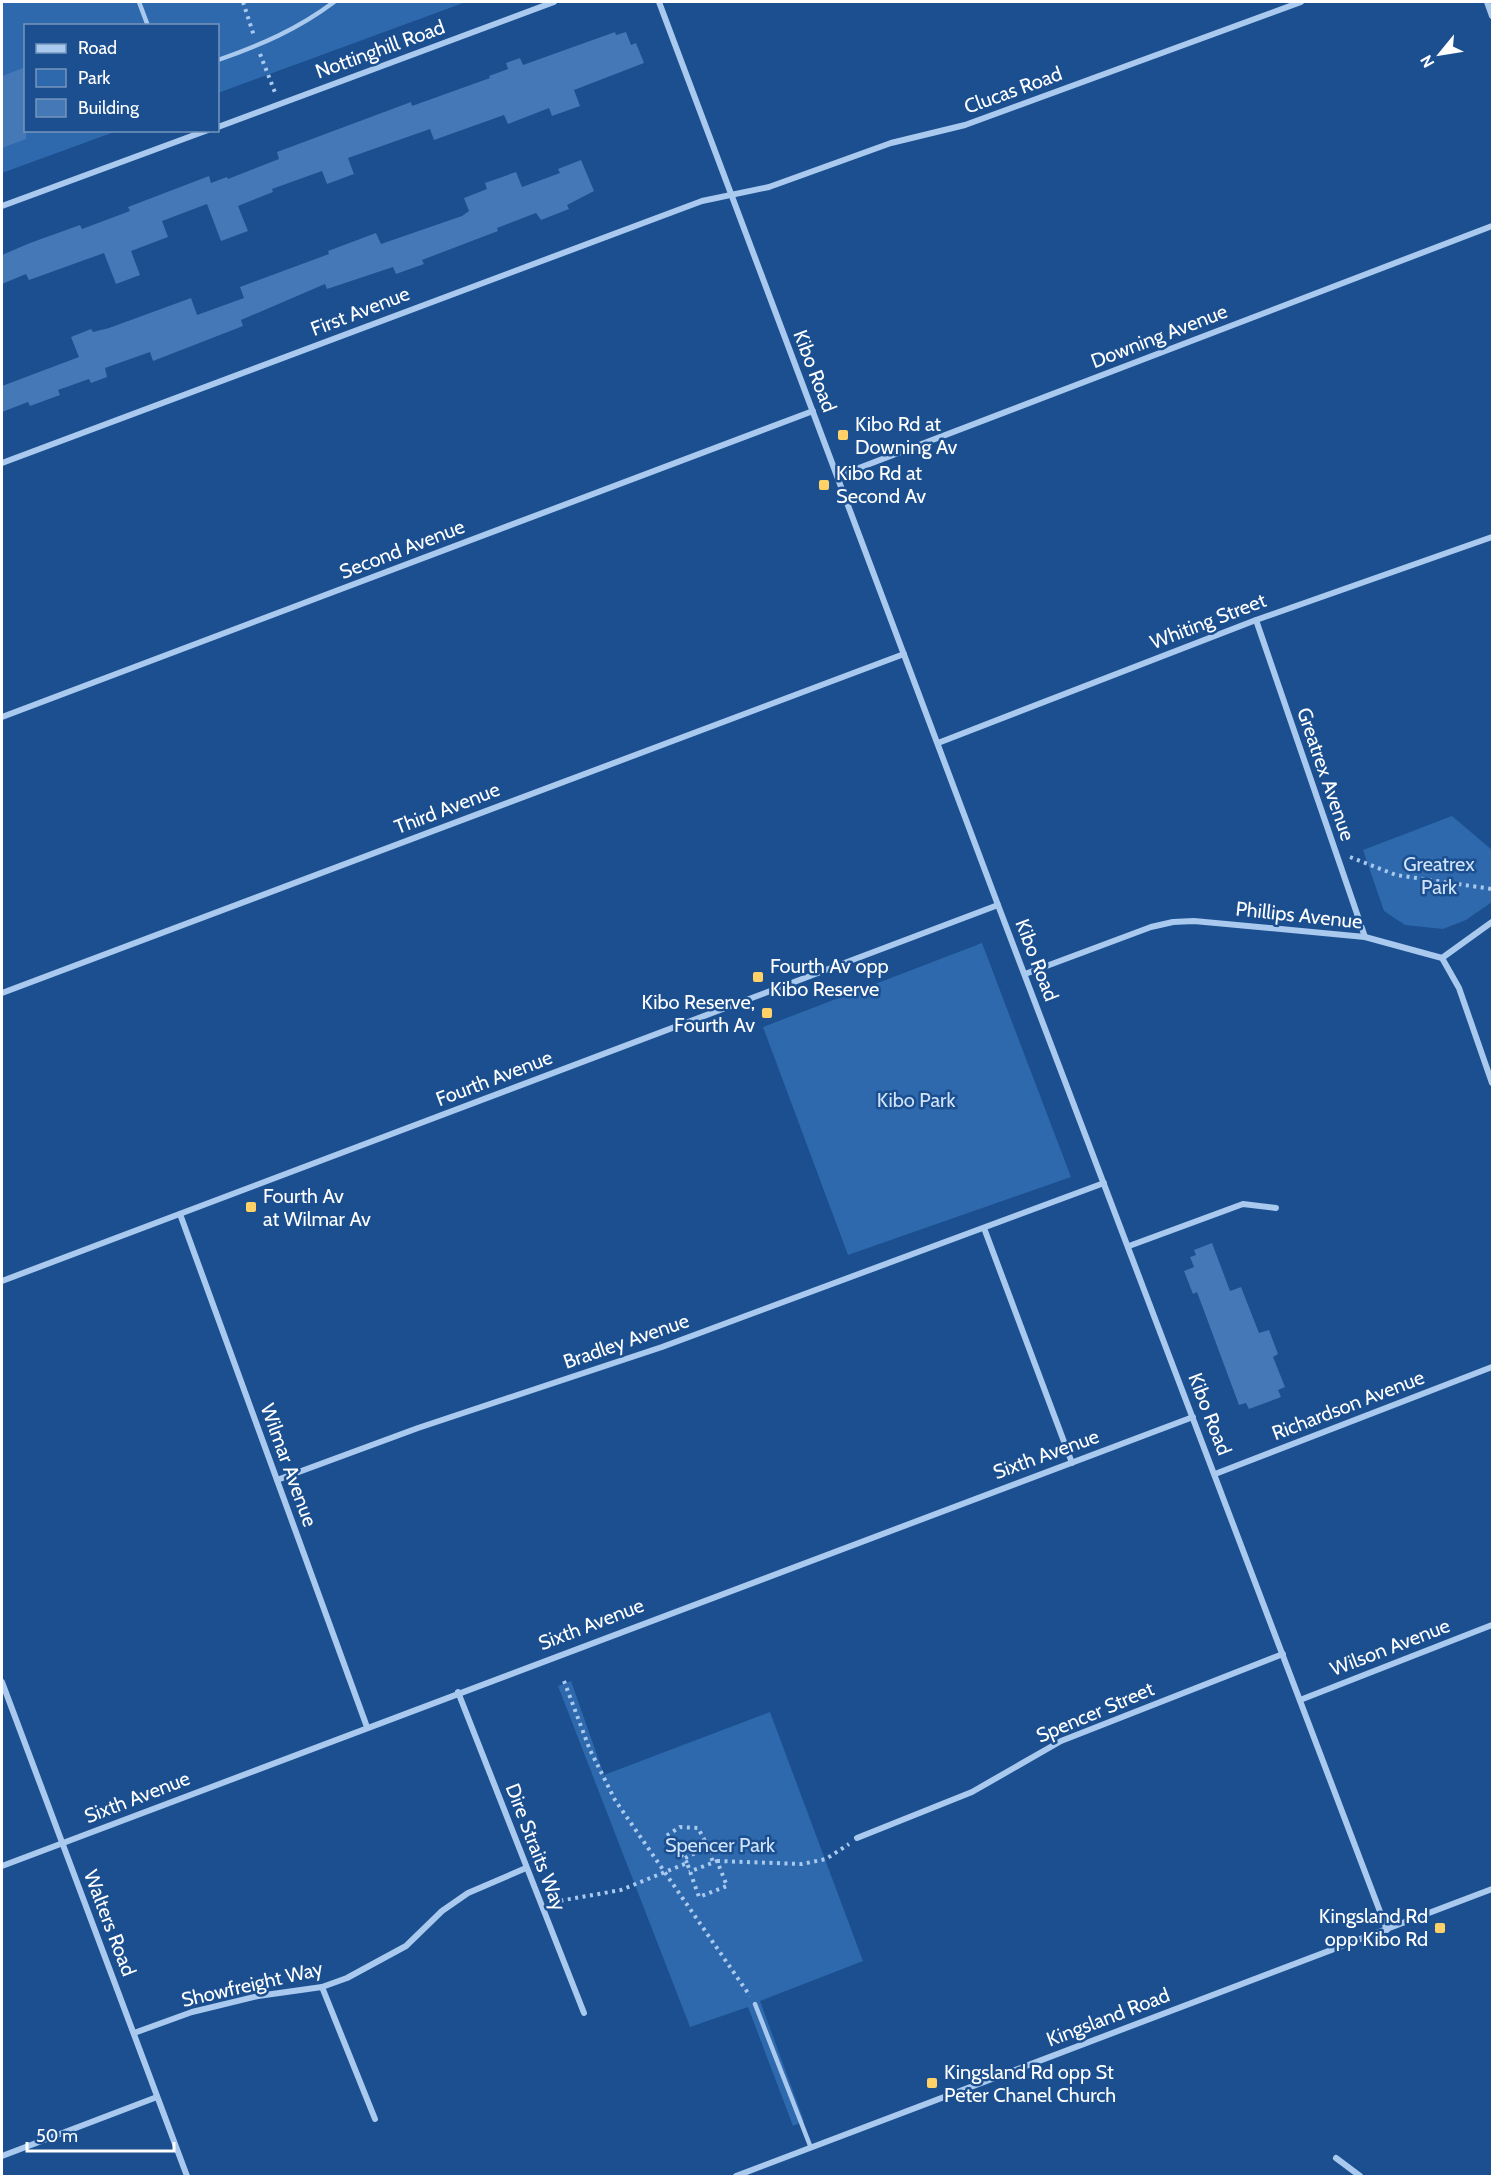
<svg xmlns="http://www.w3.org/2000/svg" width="1494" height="2178" viewBox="0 0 1494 2178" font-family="Cabin,sans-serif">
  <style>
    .green { fill: #2e69ad }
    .building { fill: #4478b7 }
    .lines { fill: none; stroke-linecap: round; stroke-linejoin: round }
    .path { stroke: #a9c9ee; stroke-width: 4; stroke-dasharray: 3 4.5; stroke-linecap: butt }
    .lane { stroke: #a9c9ee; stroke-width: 4.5 }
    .street { stroke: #a9c9ee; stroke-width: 6 }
    .poi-dot { fill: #ffd166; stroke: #1b4f8f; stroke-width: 2 }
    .labels { text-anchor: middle; stroke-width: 5; stroke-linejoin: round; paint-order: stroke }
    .street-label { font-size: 20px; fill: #fff; stroke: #1b4f8f }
    .poi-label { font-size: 20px; fill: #fff; stroke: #1b4f8f; text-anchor: start }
    .park-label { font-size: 20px; fill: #cfe3fa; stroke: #1b4f8f }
  </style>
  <rect width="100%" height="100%" fill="#1b4f8f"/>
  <g class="green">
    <path d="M2,2H466L218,93V26H26V130L117,131L2,173Z"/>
    <path d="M1452,816L1492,850V902L1466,920L1443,929L1405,925L1384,911L1363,850Z"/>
    <path d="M982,943L1071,1177L848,1255L763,1027Z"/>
    <path d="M571,1681L604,1775L770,1712L863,1961L760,2001L804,2121L793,2126L748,2007L690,2027L558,1686Z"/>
  </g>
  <g class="building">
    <path d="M615,32L616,35L626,32L631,45L636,43L644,63L574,90L580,106L552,116L549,108L508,124L504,115L434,140L430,129L348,158L354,174L327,184L322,171L272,189L273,192L238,206L248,231L221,241L207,204L162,221L168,237L131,251L140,275L116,284L104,253L29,280L26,274L2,284V255L30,243L80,225L82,229L130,211L128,207L209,176L211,183L227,177L228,179L279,159L277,152L411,102L412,106L490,78L489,76L508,69L506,63L520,58L523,65Z"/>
    <path d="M26,67V139L2,148V76Z"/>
    <path d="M581,160L594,191L567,205L569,209L541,220L536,213L497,228L498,231L422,260L424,264L396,274L393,267L327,289L325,284L241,320L243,326L153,361L150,352L105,368L107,377L91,383L89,379L58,390L60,395L30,406L28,402L2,412V386L79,357L71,337L91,329L93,332L109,328L191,298L197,315L244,298L240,287L329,254L328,251L376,233L381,244L462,216L469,211L464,198L487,189L485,183L516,172L522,187L560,173L558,169Z"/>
    <path d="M1212,1243L1230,1291L1241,1287L1259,1333L1269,1330L1278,1354L1273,1357L1285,1387L1278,1390L1281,1397L1249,1409L1246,1403L1239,1405L1197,1292L1193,1294L1184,1271L1194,1267L1190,1257L1196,1255L1194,1250Z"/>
  </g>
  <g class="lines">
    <g class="path">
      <path d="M243,2L254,36"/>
      <path d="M260,54L276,95"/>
      <path d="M1350,857L1396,875L1492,889"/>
      <path d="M564,1681L590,1750L615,1800L750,1996"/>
      <path d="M706,1844L713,1862"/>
      <path d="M685,1858L704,1849L706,1843L698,1828L680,1827L666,1836C665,1854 681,1850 687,1863"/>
      <path d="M717,1861L802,1864L826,1859L849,1844"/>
      <path d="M553,1902L621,1890L687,1863L699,1897L727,1886L717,1861L689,1872"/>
    </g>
    <g class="lane">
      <path d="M139,2L148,26"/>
      <path d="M218,60C261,45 298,29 334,2"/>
      <path d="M755,2004L811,2148"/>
    </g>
    <g class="street">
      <path d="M659,2L998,905L1387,1930"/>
      <path d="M1487,2L1492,16"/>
      <path d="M218,127L554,2"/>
      <path d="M2,206L208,130"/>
      <path d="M2,463L702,201L769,187L891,143L965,125L1301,2"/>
      <path d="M838,476L1492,226"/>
      <path d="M1256,620L1365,937"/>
      <path d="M2,717L813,411"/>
      <path d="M938,743L1256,620L1492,537"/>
      <path d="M1442,958L1492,922"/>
      <path d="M1025,974L1151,927L1173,922L1194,921L1365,937L1442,958L1459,988L1492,1083"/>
      <path d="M2,993L904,654"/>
      <path d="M180,1214L367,1727"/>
      <path d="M984,1228L1072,1463"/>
      <path d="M1129,1246L1243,1204L1276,1208"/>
      <path d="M2,1281L998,905"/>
      <path d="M1215,1474L1492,1367"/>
      <path d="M277,1480L418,1428L662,1347L1104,1183"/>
      <path d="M2,1682L187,2176"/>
      <path d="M458,1692L584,2013"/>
      <path d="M1300,1700L1492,1625"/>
      <path d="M857,1838L972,1792L1061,1741L1283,1654"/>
      <path d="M2,1866L1193,1417"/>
      <path d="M322,1987L375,2119"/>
      <path d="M134,2033L192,2012L258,1996L322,1987L347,1978L406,1946L442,1911L468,1893L526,1868"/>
      <path d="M2,2156L157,2097"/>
      <path d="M1336,2158L1360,2176"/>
      <path d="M736,2176L1492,1889"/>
    </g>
  </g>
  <g class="poi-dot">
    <rect x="837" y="429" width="12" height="12" rx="3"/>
    <rect x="818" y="479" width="12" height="12" rx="3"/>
    <rect x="752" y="971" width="12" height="12" rx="3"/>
    <rect x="761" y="1007" width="12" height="12" rx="3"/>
    <rect x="245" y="1201" width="12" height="12" rx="3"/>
    <rect x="1434" y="1922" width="12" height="12" rx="3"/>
    <rect x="926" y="2077" width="12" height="12" rx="3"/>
  </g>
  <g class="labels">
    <g class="street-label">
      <text transform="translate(380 49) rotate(-20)" y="7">Nottinghill Road</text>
      <text transform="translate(1013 90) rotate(-20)" y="7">Clucas Road</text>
      <text transform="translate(360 311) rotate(-21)" y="7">First Avenue</text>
      <text transform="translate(1159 336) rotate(-21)" y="7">Downing Avenue</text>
      <text transform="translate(815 371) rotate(69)" y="7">Kibo Road</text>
      <text transform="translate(402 549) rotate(-21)" y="7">Second Avenue</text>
      <text transform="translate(1208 621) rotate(-21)" y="7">Whiting Street</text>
      <text transform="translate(1326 774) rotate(71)" y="7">Greatrex Avenue</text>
      <text transform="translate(447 808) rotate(-21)" y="7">Third Avenue</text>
      <text transform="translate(1299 915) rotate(6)" y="7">Phillips Avenue</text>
      <text transform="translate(1037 960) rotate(69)" y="7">Kibo Road</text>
      <text transform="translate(494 1078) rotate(-21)" y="7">Fourth Avenue</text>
      <text transform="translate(626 1341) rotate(-19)" y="7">Bradley Avenue</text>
      <text transform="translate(1348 1405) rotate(-21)" y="7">Richardson Avenue</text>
      <text transform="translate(1210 1414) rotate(69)" y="7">Kibo Road</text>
      <text transform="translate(1046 1454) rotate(-20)" y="7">Sixth Avenue</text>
      <text transform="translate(289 1465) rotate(70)" y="7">Wilmar Avenue</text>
      <text transform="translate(591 1624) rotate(-21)" y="7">Sixth Avenue</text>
      <text transform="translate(1390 1647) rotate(-21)" y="7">Wilson Avenue</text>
      <text transform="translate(1095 1712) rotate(-23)" y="7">Spencer Street</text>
      <text transform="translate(137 1797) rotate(-21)" y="7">Sixth Avenue</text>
      <text transform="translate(536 1847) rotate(69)" y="7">Dire Straits Way</text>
      <text transform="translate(110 1923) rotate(69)" y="7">Walters Road</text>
      <text transform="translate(252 1984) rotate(-13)" y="7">Showfreight Way</text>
      <text transform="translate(1108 2017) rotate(-21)" y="7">Kingsland Road</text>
    </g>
    <g class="poi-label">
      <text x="855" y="431">Kibo Rd at<tspan x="855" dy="23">Downing Av</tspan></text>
      <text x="836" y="480">Kibo Rd at<tspan x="836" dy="23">Second Av</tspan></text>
      <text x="770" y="973">Fourth Av opp<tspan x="770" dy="23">Kibo Reserve</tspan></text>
      <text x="755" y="1009" text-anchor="end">Kibo Reserve,<tspan x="755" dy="23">Fourth Av</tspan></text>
      <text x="263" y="1203">Fourth Av<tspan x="263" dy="23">at Wilmar Av</tspan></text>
      <text x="1428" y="1923" text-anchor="end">Kingsland Rd<tspan x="1428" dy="23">opp Kibo Rd</tspan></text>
      <text x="944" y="2079">Kingsland Rd opp St<tspan x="944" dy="23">Peter Chanel Church</tspan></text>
    </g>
    <g class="park-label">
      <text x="1439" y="871">Greatrex<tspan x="1439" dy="23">Park</tspan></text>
      <text x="916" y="1107">Kibo Park</text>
      <text x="720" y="1852">Spencer Park</text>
    </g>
  </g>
  <rect width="1494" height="2178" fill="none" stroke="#ffffff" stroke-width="6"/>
  <rect x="24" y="24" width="195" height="108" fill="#1b4f8f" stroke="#7695bc" stroke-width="1.5"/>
  <rect x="36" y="44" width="30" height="9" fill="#a9c9ee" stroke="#7695bc" stroke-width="1.5"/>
  <text x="78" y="54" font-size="18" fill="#ffffff">Road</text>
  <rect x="36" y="69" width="30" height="18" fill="#2e69ad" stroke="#7695bc" stroke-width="1.5"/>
  <text x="78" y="84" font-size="18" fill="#ffffff">Park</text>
  <rect x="36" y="99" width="30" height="18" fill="#4478b7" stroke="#7695bc" stroke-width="1.5"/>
  <text x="78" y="114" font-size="18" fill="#ffffff">Building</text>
  <g transform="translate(1440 54) rotate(240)" stroke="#1b4f8f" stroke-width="4.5" paint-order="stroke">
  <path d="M0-4.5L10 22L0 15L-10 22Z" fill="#ffffff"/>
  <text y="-9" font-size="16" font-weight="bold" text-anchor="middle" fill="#ffffff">N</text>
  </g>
  <path d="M27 2142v9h147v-9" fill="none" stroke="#ffffff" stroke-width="3"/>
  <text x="36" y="2142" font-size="18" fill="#ffffff" stroke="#1b4f8f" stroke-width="4.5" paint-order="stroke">50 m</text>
</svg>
